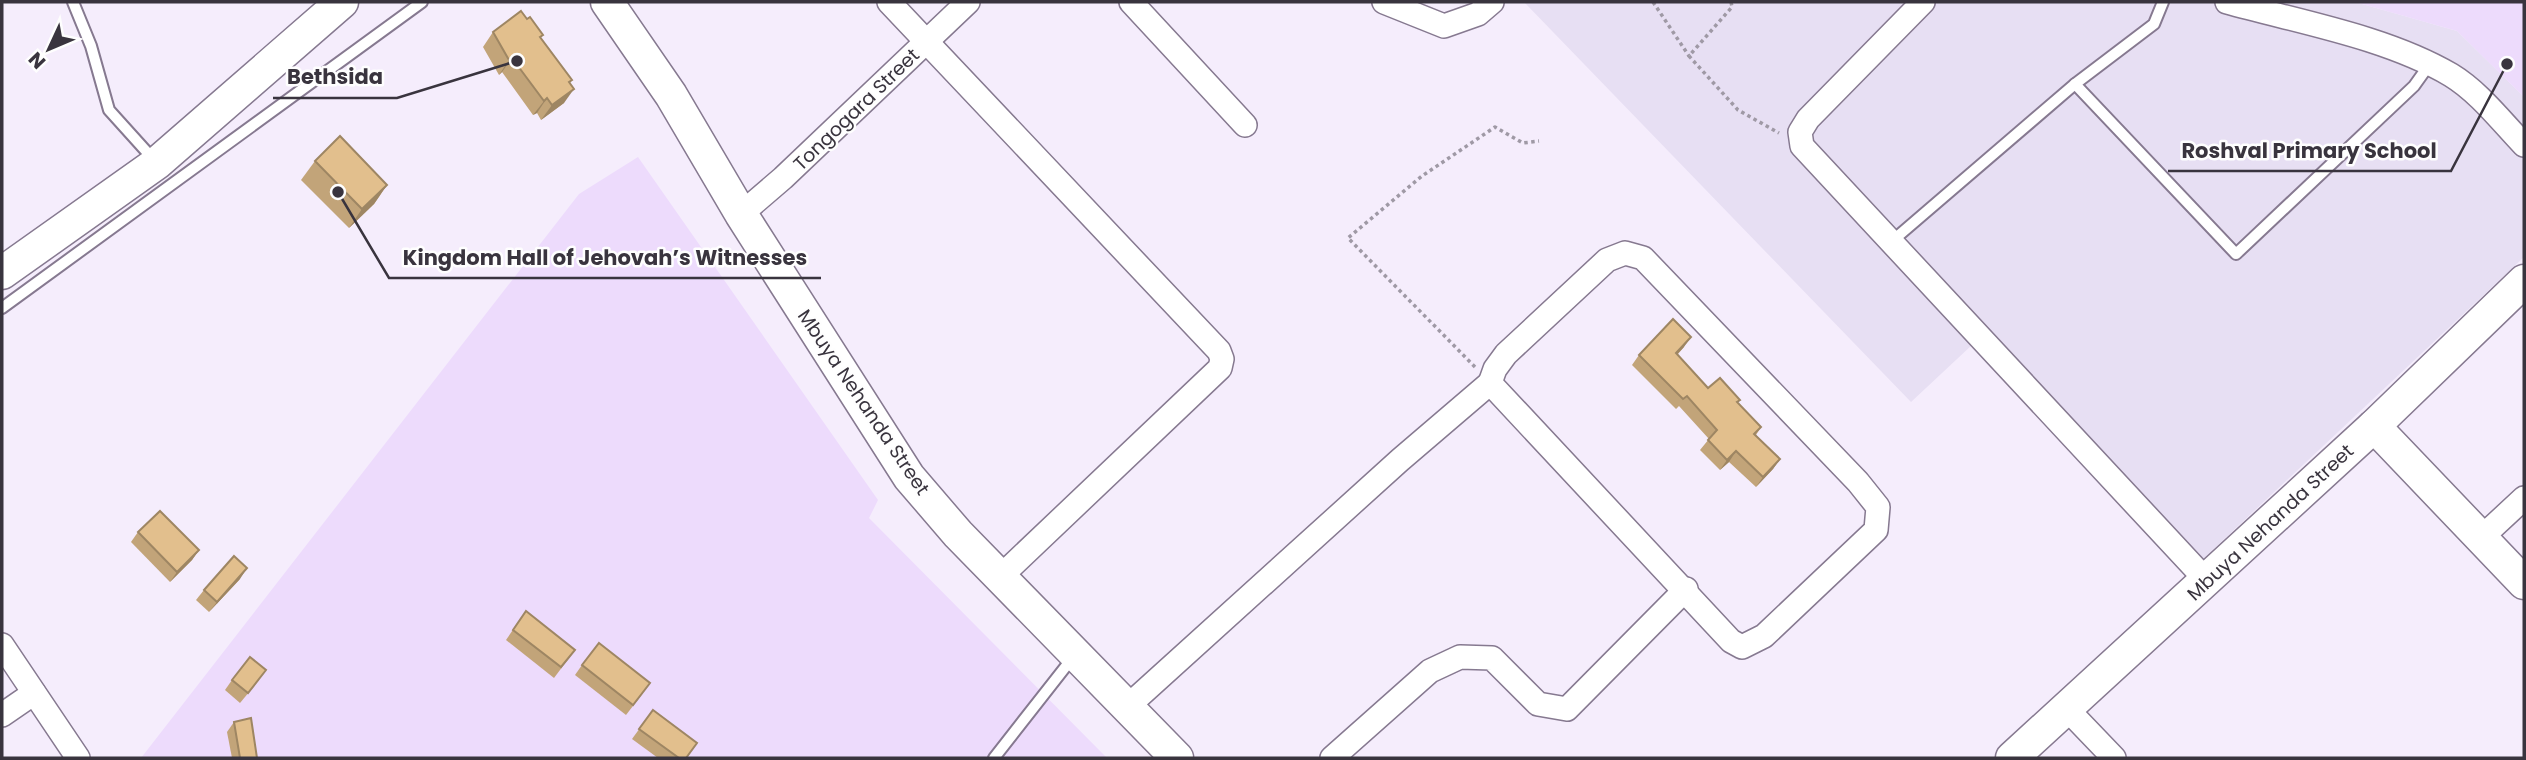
<svg xmlns="http://www.w3.org/2000/svg" width="2526" height="760" viewBox="0 0 2526 760" font-family="Poppins,sans-serif">
  <style>
    .commercial { fill: #e7dff3 }
    .built { fill: #eddbfc }
    .lines { fill: none; stroke-linecap: round; stroke-linejoin: round }
    .lane-casing { stroke: #867990; stroke-width: 14 }
    .street-casing { stroke: #867990; stroke-width: 26 }
    .secondary-casing { stroke: #867990; stroke-width: 35 }
    .path { stroke: #9f99a5; stroke-width: 3.5; stroke-dasharray: 3.5 3.5; stroke-linecap: butt }
    .lane { stroke: #fff; stroke-width: 10 }
    .street { stroke: #fff; stroke-width: 23 }
    .secondary { stroke: #fff; stroke-width: 32 }
    .wall { fill: #c2a479 }
    .shaded-wall { fill: #9e8663 }
    .building { fill: #e2bf8d; stroke: #9e8663; stroke-width: 2 }
    .labels { text-anchor: middle; stroke-width: 5; stroke-linejoin: round; paint-order: stroke }
    .street-label { font-size: 19px; fill: #39343e; stroke: #fefefe }
    .leader { fill: none; stroke: #39343e; stroke-width: 2.5 }
    .callout-dot { fill: #39343e; stroke: #fefefe; stroke-width: 2.5 }
    .callout-label { font-size: 21px; text-anchor: middle; font-weight: bold; fill: #39343e; stroke: #fefefe; stroke-width: 5; stroke-linejoin: round; paint-order: stroke }
  </style>
  <rect width="100%" height="100%" fill="#f5edfc"/>
  <path class="commercial" d="M1524,2H2355L2457,31L2524,97V257L2203,559L1987,331L1911,402Z"/>
  <g class="built">
    <path d="M2355,2H2524V97L2457,31Z"/>
    <path d="M638,157L878,500L869,518L1107,758H141L579,194Z"/>
  </g>
  <g class="lines">
    <g class="lane-casing">
      <g id="lane">
        <path d="M73,2L91,46L109,110L155,161"/>
        <path d="M2075,84L2236,254L2414,86L2429,65"/>
        <path d="M1891,242L2075,84L2154,24L2163,2"/>
        <path d="M2,308L422,2"/>
        <path d="M994,758L1074,656"/>
      </g>
    </g>
    <g class="street-casing">
      <g id="street">
        <path d="M889,2L1219,351L1222,359L1220,368L1000,577"/>
        <path d="M1131,2L1245,125"/>
        <path d="M1384,2L1444,26L1478,14L1492,2"/>
        <path d="M1923,2L1808,119L1800,132L1802,146L2207,581"/>
        <path d="M2227,2C2299,22 2386,37 2451,75C2479,92 2501,121 2524,145"/>
        <path d="M741,214L783,178L968,2"/>
        <path d="M1625,253L1643,258L1858,482L1878,507L1876,530L1764,636L1742,647L1731,641L1490,383L1495,369L1506,354L1607,260Z"/>
        <path d="M2482,537L2524,498"/>
        <path d="M2,645L78,758"/>
        <path d="M1127,707L1400,460L1490,383"/>
        <path d="M2067,709L2114,758"/>
        <path d="M2,715L34,693"/>
        <path d="M1332,758L1430,671L1460,657L1492,658L1538,704L1567,709L1686,589"/>
      </g>
    </g>
    <g class="secondary-casing">
      <g id="secondary">
        <path d="M607,2L671,95L741,214L909,477L958,534L1177,758"/>
        <path d="M2,273L157,163L342,2"/>
        <path d="M2374,426L2524,583"/>
        <path d="M2012,758L2374,426L2524,281"/>
      </g>
    </g>
    <g class="path">
      <path d="M1653,2L1689,56"/>
      <path d="M1731,2L1732,7L1689,56L1738,110L1779,133"/>
      <path d="M1475,367L1348,238L1422,176L1495,127L1523,143L1539,141"/>
    </g>
    <use href="#lane" class="lane"/>
    <use href="#street" class="street"/>
    <use href="#secondary" class="secondary"/>
  </g>
  <g class="wall">
    <path d="M493,32L541,38L572,80L570,83L564,103L541,120L537,113L533,115L502,72L499,75L483,47Z"/>
    <path d="M315,161L387,185L374,204L349,228L301,180Z"/>
    <path d="M1684,347L1677,355L1708,388L1738,403L1761,427L1756,435L1780,459L1773,469L1756,487L1729,462L1720,470L1700,450L1709,439L1679,406L1676,409L1632,365L1639,355Z"/>
    <path d="M138,532L199,550L192,560L170,582L131,542Z"/>
    <path d="M240,579L209,612L196,600L204,590Z"/>
    <path d="M526,611L575,650L554,678L506,640Z"/>
    <path d="M582,665L643,693L626,715L575,675Z"/>
    <path d="M232,680H259L240,703L225,690Z"/>
    <path d="M653,710L686,758H658L632,739Z"/>
    <path d="M234,722L257,758H232L227,732Z"/>
  </g>
  <g class="shaded-wall">
    <path d="M512,58L502,72L499,75L509,60Z"/>
    <path d="M574,89L564,103L541,120L552,105Z"/>
    <path d="M547,98L537,113L533,115L544,101Z"/>
    <path d="M387,185L374,204L349,228L362,209Z"/>
    <path d="M1691,337L1684,347L1669,363L1676,353Z"/>
    <path d="M1736,451L1729,462L1720,470L1727,460Z"/>
    <path d="M1780,459L1773,469L1756,487L1763,477Z"/>
    <path d="M199,550L192,560L170,582L177,572Z"/>
    <path d="M247,568L240,579L209,612L217,602Z"/>
  </g>
  <g class="building">
    <path d="M521,11L527,19L530,17L543,35L540,37L572,80L569,82L574,89L552,105L547,98L544,101L512,58L509,60L493,32Z"/>
    <path d="M340,136L387,185L362,209L315,161Z"/>
    <path d="M1673,319L1691,337L1676,353L1708,388L1720,378L1740,400L1737,402L1761,427L1754,434L1780,459L1763,477L1736,451L1727,460L1708,440L1717,430L1687,396L1683,399L1639,355Z"/>
    <path d="M160,511L199,550L177,572L138,532Z"/>
    <path d="M234,556L247,568L217,602L204,590Z"/>
    <path d="M526,611L575,650L561,667L513,630Z"/>
    <path d="M599,643L650,683L633,705L582,665Z"/>
    <path d="M250,657L266,670L248,693L232,680Z"/>
    <path d="M653,710L697,743L686,758H679L639,729Z"/>
    <path d="M251,718L257,758H240L234,722Z"/>
  </g>
  <g class="labels">
    <g class="street-label">
      <text transform="translate(856 109) rotate(-44)" y="7">Tongogara Street</text>
      <text transform="translate(864 402) rotate(56)" y="7">Mbuya Nehanda Street</text>
      <text transform="translate(2270 522) rotate(-43)" y="7">Mbuya Nehanda Street</text>
    </g>
  </g>
  <path class="leader" d="M517 61L397 98H273M2507 64L2451 171H2168M338 192L389 278H821"/>
  <g class="callout-dot">
    <circle cx="517" cy="61" r="7"/>
    <circle cx="2507" cy="64" r="7"/>
    <circle cx="338" cy="192" r="7"/>
  </g>
  <g class="callout-label">
    <text x="335" y="84">Bethsida</text>
    <text x="2309" y="158">Roshval Primary School</text>
    <text x="605" y="265">Kingdom Hall of Jehovah’s Witnesses</text>
  </g>
  <rect width="2526" height="760" fill="none" stroke="#39343e" stroke-width="7"/>
  <g transform="translate(49 49) rotate(226)" stroke="#fefefe" stroke-width="5" paint-order="stroke">
  <path d="M0-5L12 26L0 18L-12 26Z" fill="#39343e"/>
  <text y="-10" font-size="19" font-weight="bold" text-anchor="middle" fill="#39343e">N</text>
  </g>
</svg>
